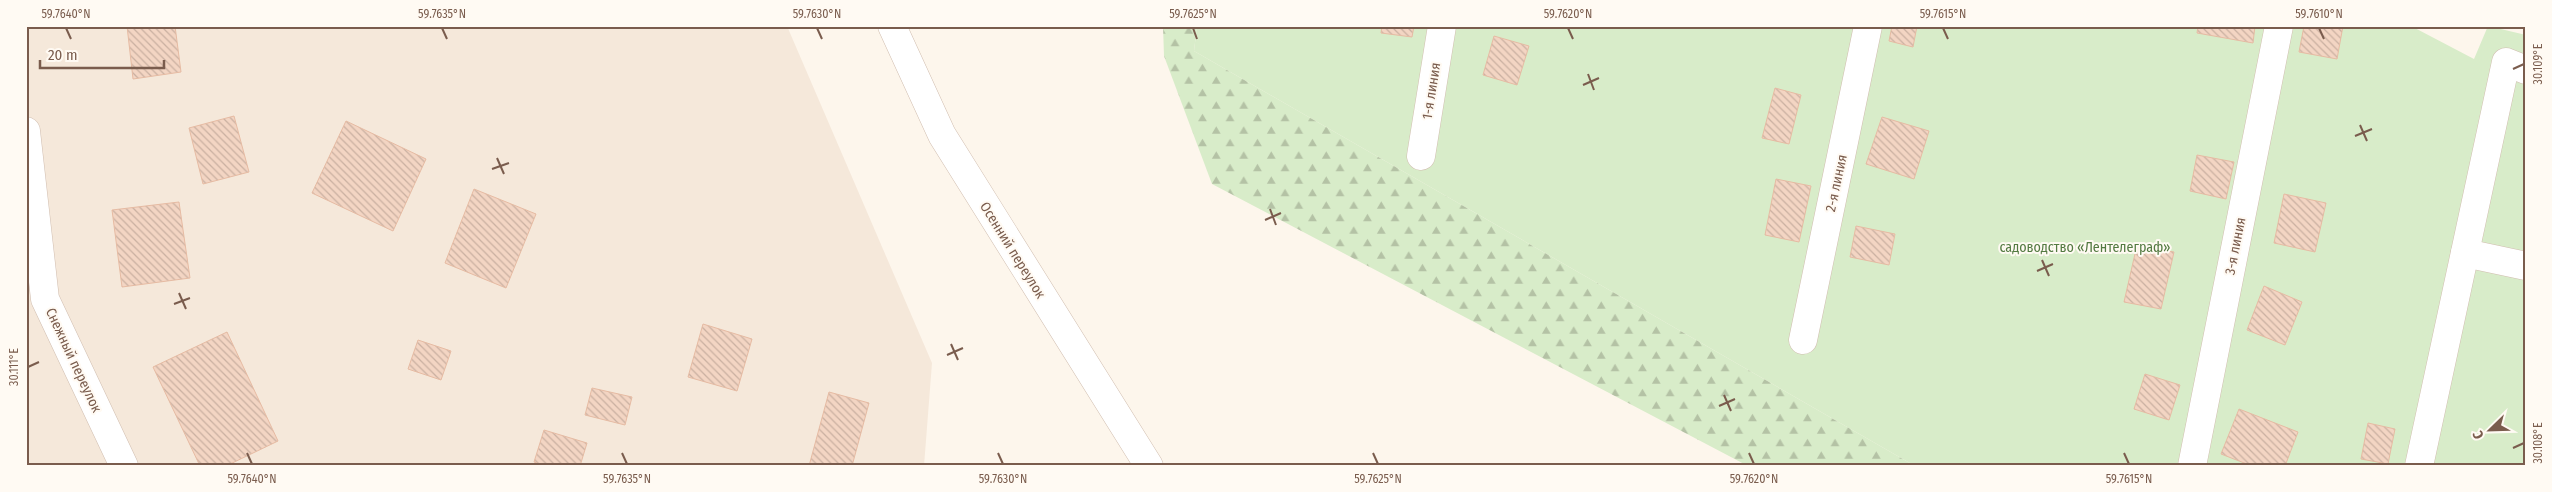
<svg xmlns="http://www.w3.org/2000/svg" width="2552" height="492" viewBox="0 0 2552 492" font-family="'Fira Sans Condensed',sans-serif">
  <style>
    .residential { fill: #f5e8da }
    .green { fill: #d8ecc9 }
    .forest { fill: url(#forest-firs) }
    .building { fill: url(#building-back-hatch); stroke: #e6bba3 }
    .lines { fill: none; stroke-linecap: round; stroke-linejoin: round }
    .minor-casing { stroke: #d1beb0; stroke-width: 29 }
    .minor { stroke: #fff; stroke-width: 28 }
    .ticks { fill: none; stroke: #7a5c4d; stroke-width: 2 }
    .labels { text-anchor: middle; stroke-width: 4; stroke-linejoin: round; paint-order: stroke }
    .street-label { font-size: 14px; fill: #7a5c4d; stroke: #fffaf3 }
    .park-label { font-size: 14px; fill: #537a41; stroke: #fffaf3 }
    .neatline { fill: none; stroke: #7a5c4d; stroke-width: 2 }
    .ticks-label { font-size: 12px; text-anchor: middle; fill: #7a5c4d }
  </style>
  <defs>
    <pattern id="forest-firs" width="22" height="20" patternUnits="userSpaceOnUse" patternTransform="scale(1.25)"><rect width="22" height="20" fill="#d8ecc9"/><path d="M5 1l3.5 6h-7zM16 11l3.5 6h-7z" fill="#b4c2a5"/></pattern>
    <pattern id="building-back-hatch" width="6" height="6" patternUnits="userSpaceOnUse" patternTransform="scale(1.25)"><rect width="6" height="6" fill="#f3d5c3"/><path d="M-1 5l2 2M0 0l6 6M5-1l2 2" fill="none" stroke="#cab0a1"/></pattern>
  </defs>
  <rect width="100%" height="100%" fill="#fdf6ec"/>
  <path class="residential" d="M26,26H787L932,363L924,466H26Z"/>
  <path class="green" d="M1197,26H2411L2474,59L2488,26L2526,35V466H1915L1194,51Z"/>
  <path class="forest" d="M1163,26H1197L1194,51L1915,466H1748L1212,184L1164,56Z"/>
  <g class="building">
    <path d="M127,26H175L181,72L133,79Z"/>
    <path d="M1382,26H1414L1412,37L1381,33Z"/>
    <path d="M1892,26H1917L1913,47L1889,41Z"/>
    <path d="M2198,26H2255L2253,43L2197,33Z"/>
    <path d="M2304,26H2343L2337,59L2299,52Z"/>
    <path d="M1494,36L1529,46L1517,85L1483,75Z"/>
    <path d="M1775,88L1801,95L1789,144L1762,138Z"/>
    <path d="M234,116L249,172L203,184L189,128Z"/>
    <path d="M1882,117L1929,131L1914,179L1866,164Z"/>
    <path d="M346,121L426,159L393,231L312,193Z"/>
    <path d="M2197,155L2234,162L2226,199L2190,191Z"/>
    <path d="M1776,179L1811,186L1799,242L1765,235Z"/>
    <path d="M474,189L536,214L506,288L445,263Z"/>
    <path d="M2284,194L2326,203L2315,252L2274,243Z"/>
    <path d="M179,202L190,278L122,287L112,210Z"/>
    <path d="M1856,226L1895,234L1889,265L1850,257Z"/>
    <path d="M2137,245L2174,252L2161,309L2124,302Z"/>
    <path d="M2264,286L2302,302L2285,345L2247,330Z"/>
    <path d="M703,324L752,339L737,391L688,377Z"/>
    <path d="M227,332L278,441L226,466H200L153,367Z"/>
    <path d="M418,340L451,351L441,380L408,369Z"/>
    <path d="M2145,374L2180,385L2169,420L2134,409Z"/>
    <path d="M592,388L632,397L625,425L585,415Z"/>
    <path d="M829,392L869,403L852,466H809Z"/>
    <path d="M2239,409L2298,432L2285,466H2252L2221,454Z"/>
    <path d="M2368,423L2395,429L2388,464L2361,459Z"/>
    <path d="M544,430L587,443L580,466H546L534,462Z"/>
  </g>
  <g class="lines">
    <g class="minor-casing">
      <g id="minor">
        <path d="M892,26L942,135L1149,466"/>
        <path d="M26,131L45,299L124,466"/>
        <path d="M1421,156L1442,26"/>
        <path d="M2465,253L2526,266"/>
        <path d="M1803,340L1868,26"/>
        <path d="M2192,466L2279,26"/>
        <path d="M2419,466L2506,62L2526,70"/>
      </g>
    </g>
    <use href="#minor" class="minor"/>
  </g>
  <path class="ticks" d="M66,28L71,39M442,28L447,39M817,28L822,39M1193,28L1197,39M1568,28L1573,39M1943,28L1948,39M2319,28L2324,39M2513,69L2524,64M1588,74L1594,90M1583,85L1599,78M2360,125L2367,141M2355,136L2372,129M497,158L504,174M492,169L509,163M1270,209L1276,225M1265,220L1281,213M2042,260L2049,276M2037,271L2053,264M179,293L186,309M174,304L190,298M951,344L958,360M947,355L963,348M28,367L39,362M1724,395L1731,411M1719,406L1735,399M2513,448L2524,443M247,453L252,464M622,453L627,464M998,453L1003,464M1373,453L1378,464M1749,453L1754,464M2124,453L2129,464"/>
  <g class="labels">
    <g class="street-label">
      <text transform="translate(1431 91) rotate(-81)" y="5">1-я линия</text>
      <text transform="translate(1836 183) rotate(-78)" y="5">2-я линия</text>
      <text transform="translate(2235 246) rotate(-79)" y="5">3-я линия</text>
      <text transform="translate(1013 250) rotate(58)" y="5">Осенний переулок</text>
      <text transform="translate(74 360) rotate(65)" y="5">Снежный переулок</text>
    </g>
    <g class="park-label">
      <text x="2085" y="252">садоводство «Лентелеграф»</text>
    </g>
  </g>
  <rect width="2552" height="492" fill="none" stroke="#fffaf3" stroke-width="55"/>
  <g transform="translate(2490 430) rotate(247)" stroke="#fffaf3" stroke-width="4" paint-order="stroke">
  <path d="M0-4L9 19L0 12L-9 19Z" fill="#7a5c4d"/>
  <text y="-8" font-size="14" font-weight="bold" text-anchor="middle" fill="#7a5c4d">С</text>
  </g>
  <path d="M40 60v8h124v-8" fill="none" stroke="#7a5c4d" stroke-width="2.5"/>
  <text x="48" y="60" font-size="15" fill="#7a5c4d" stroke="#fffaf3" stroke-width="4" paint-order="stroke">20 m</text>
  <rect x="28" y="28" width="2496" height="436" class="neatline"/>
  <g class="ticks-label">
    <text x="66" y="18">59.7640°N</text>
    <text x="442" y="18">59.7635°N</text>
    <text x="817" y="18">59.7630°N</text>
    <text x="1193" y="18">59.7625°N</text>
    <text x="1568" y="18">59.7620°N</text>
    <text x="1943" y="18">59.7615°N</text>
    <text x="2319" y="18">59.7610°N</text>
    <text transform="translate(2538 64) rotate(-90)" y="4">30.109°E</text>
    <text transform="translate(14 367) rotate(-90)" y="4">30.111°E</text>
    <text transform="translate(2538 443) rotate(-90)" y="4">30.108°E</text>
    <text x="252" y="483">59.7640°N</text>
    <text x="627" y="483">59.7635°N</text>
    <text x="1003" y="483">59.7630°N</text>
    <text x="1378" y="483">59.7625°N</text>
    <text x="1754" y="483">59.7620°N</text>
    <text x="2129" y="483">59.7615°N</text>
  </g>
</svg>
